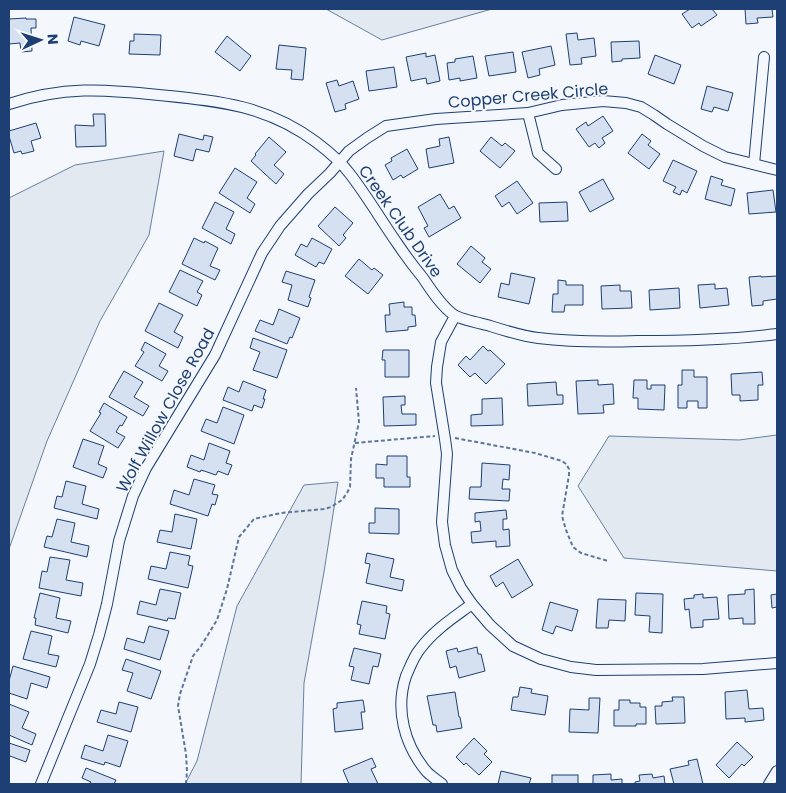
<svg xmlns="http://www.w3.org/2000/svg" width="786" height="793" viewBox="0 0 786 793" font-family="Poppins,sans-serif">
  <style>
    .green { fill: #e3e9f0; stroke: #687fa3 }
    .building { fill: #d5e0f0; stroke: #1d3f73 }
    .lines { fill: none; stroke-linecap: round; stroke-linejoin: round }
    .minor-casing { stroke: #1d3f73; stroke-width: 12 }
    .path { stroke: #5e769c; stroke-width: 2; stroke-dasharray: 4 2.5; stroke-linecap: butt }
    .minor { stroke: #f4f7fb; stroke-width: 10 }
    .labels { text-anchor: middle; stroke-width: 4; stroke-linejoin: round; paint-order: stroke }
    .street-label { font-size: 16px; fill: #1d3f73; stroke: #f4f7fb }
  </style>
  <rect width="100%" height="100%" fill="#f4f7fb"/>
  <g class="green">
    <path d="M326,9H492L382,40Z"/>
    <path d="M164,151L149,235L100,321L47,441L9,549V198L75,165Z"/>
    <path d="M777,435V571L624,558L578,486L609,436L739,440Z"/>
    <path d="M338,482L324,572L304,683L301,784H185L197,761L237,606L304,485Z"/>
  </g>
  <g class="building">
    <path d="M690,9H712L717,15L701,26L699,23L692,28L682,14Z"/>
    <path d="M745,9H772L773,17L757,18L758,23L746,24Z"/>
    <path d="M9,17V19L26,18V19H36V28H31L32,51L21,52L20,43L9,44Z"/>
    <path d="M74,17L105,25L99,46L81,41L80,45L68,41Z"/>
    <path d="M577,33L578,40L594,38L596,56L581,58L582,64L570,65L566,34Z"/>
    <path d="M134,34L161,35L160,55L129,54L130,41H134Z"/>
    <path d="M227,36L251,56L240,71L215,52Z"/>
    <path d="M639,41L640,58L622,59V61L612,62L611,42Z"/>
    <path d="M279,45L306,48L303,80L291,79L292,70L276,69Z"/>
    <path d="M551,46L555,65L539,69L540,75L528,78L522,52Z"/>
    <path d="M513,52L516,72L489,76L485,56Z"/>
    <path d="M426,53V57L435,55L440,81L427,84L426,78L411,81L406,57Z"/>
    <path d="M655,55L681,65L674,84L648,74Z"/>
    <path d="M473,56L477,78L460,81V78L449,80L447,63L455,62V59Z"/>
    <path d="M394,67L397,87L369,91L366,71Z"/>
    <path d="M337,80L339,86L353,81L359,99L345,104L346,109L335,112L326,83Z"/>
    <path d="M707,86L733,93L728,111L714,107L712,112L701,109Z"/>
    <path d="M93,114H105L106,146L76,147L75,125L94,126Z"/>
    <path d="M603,116L613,131L602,138L605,143L599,148L595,143L589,147L576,129L586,122L588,126Z"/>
    <path d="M36,123L41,138L31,141L34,151L22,154L21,151L14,153L9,136V131Z"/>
    <path d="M179,134L203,140L204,135L213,137L209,152L196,149L193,161L174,156Z"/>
    <path d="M642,134L651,141L648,145L660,154L649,169L628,153Z"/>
    <path d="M269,137L286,152L274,165L284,174L276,184L251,161L256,155L255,154Z"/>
    <path d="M449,137L454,163L429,168L426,149L440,146L439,139Z"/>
    <path d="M491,137L502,146L505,143L515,151L500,168L480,151Z"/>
    <path d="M407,149L418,169L403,178L401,175L393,180L385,165L392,161L391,158Z"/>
    <path d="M673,160L697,171L687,193L682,190L680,195L673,192L676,187L663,181Z"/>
    <path d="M235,168L257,182L247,198L255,204L250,213L219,193Z"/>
    <path d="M711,176L723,180L721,185L735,189L731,206L705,199Z"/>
    <path d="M603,179L614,199L590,212L579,192Z"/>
    <path d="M517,181L533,203L517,214L509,202L502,207L495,196Z"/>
    <path d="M773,190L776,212L749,214L747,193Z"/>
    <path d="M440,194L449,209L454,206L461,218L429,237L424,228L428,226L418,207Z"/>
    <path d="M215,202L234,212L226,229L235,234L231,244L202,228Z"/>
    <path d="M567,202L568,221L540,222L539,203Z"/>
    <path d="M335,207L353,223L343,235L346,238L339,246L318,226Z"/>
    <path d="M194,238L204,243L205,241L218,248L210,266L220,270L215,280L182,264Z"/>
    <path d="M312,238L332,249L324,264L319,262L316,267L295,255L301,244L307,247Z"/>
    <path d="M471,246L485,258L482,262L491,269L480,283L457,264Z"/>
    <path d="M359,259L372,270L374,268L383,275L368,294L345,276Z"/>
    <path d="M180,270L203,281L197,292L202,295L197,306L169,292Z"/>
    <path d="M286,271L315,280L309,297L311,298L308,307L288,300L292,285L282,282Z"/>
    <path d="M511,273L535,278L529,304L498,297L501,283L509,285Z"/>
    <path d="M761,276V277L777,276V299L763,301V305L752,306L749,277Z"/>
    <path d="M558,280L566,281V285H583V305H565L564,312H552L553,294H558Z"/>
    <path d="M715,284V289L727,288L729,305L700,308L698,285Z"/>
    <path d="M620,285V291H631L632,308L602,309L601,286Z"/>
    <path d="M679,288L680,308L650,310L649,290Z"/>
    <path d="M404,302V307H412V315H415L416,326L408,327V330L386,332L385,315H390L389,304Z"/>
    <path d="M159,303L183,315L174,332L183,337L178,348L145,331Z"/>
    <path d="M279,309L300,318L292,338L290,337L287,344L255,331L260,320L273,325Z"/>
    <path d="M253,338L287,350L277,378L253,370L260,352L250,348Z"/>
    <path d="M145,342L166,354L159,366L168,371L162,381L135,366L144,352L141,350Z"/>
    <path d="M483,346L488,351L490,350L505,364L486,384L475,373L470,377L458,365L466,356L470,360Z"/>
    <path d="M383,350H409V377H385V360H382Z"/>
    <path d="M682,370H694V377H707V408H698V401H687V408H678V385H682Z"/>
    <path d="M124,371L143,382L134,397L149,406L143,416L109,397Z"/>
    <path d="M762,372L763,385H758V400L740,401V395H732L731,374Z"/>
    <path d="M598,380V385L613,384L614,404L603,405L604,413L578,414L576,381Z"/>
    <path d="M634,380H647V389H651V385H665L664,410L638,409V398H633Z"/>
    <path d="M243,381L266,390L263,399H265L262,408L254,405L252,411L223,400L228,387L239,392Z"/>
    <path d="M556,382L557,395H563V404L528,406L527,384Z"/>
    <path d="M405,396V405H401L402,414H416V425L384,426L383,397Z"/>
    <path d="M502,398L503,425L471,426V415L482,414V399Z"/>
    <path d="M104,403L127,417L122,426L120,425L116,432L125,437L118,448L90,431L101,413L99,412Z"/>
    <path d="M223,407L244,415L234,444L201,431L206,419L217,423Z"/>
    <path d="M83,439L104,446L98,464L107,468L103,478L73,467Z"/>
    <path d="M209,443L230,451L226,463L232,465L228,475L218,471L216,475L201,470L200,472L187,467L191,455L204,460Z"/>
    <path d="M387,456H407V477H410V487H384V478H376V464L387,465Z"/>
    <path d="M482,463L510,465L509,480L503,479L502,489H510L509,501L469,499L470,487H481Z"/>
    <path d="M194,479L215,485L212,494L218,495L215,505L212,504L208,516L170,504L174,490L189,495Z"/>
    <path d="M66,481L86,486L82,504L99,509L97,519L54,508L57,496L62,497Z"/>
    <path d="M375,508L399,509V534L369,533V523H375Z"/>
    <path d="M506,510L507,519H503V530L509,529L510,546L496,547V541L472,543L471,532L481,531L480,521L475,522V513Z"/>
    <path d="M175,514L197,519L191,549L157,542L160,530L172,532Z"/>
    <path d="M57,519L75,523L71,542L89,546L87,557L44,547L47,536L52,537Z"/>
    <path d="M170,552L190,556L188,565L193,566L188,588L148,579L151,566L166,569Z"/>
    <path d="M367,553L394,559L390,577L404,580L402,591L366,583L370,564L365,563Z"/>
    <path d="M50,557L70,560L66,580L83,583L81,596L39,588L42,571L47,572Z"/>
    <path d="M518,559L533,585L512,598L503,582L496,587L490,576Z"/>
    <path d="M160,589L181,593L175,619L168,618L167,621L137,614L140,601L156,605Z"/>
    <path d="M754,589L755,624H743V618L729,619L728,595L745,594V590Z"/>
    <path d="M40,593L60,598L56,618L71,621L68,633L35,625L36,618H34Z"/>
    <path d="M636,593L663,594L662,633L649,632L650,616L635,615Z"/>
    <path d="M703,594V598L717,597L719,619L703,620V627L691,628L689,609L685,610L684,599L694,598V595Z"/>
    <path d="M777,594V607L772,608L771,595Z"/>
    <path d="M598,599L626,600L625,621L609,620L608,628H596Z"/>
    <path d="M362,601L387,606L386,613L390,614L385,639L359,634L361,625L357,624Z"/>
    <path d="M550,602L578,610L572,631L556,626L553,634L542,630Z"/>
    <path d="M149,626L169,631L160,660L124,649L127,638L144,643Z"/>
    <path d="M31,631L52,636L48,654L59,656L56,667L23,659Z"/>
    <path d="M477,647L478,654H481L485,671L459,678L456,666L450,668L446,651L457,648L458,652Z"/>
    <path d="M354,648L381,654L378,667L373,666L369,684L351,680L354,667L349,666Z"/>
    <path d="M126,659L161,671L151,699L127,691L133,673L122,670Z"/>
    <path d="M13,666L50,677L47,688L31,683L27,699L9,693V681Z"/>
    <path d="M520,687L532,689L531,693L548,696L545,715L511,710L513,697H518Z"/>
    <path d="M747,690L749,709L763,708L764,720L745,722V718L726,719L725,692Z"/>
    <path d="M455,692L459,717H460L462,728L437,732L436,725H433L427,696Z"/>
    <path d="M672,697H684L685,723L656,724L655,706H662V702L673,701Z"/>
    <path d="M589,698H600L598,733L569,732L570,709L589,710Z"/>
    <path d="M363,700L365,712H361L363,729L335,732L333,709L337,708V703Z"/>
    <path d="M619,700H630V703H640V707H646V724H636V726H614V710H619Z"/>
    <path d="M119,702L138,707L131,732L97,722L101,710L116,714Z"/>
    <path d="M9,704L29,712L22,728L36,734L32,745L9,735Z"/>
    <path d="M108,735L128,741L120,767L105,762L104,765L81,758L85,745L103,751Z"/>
    <path d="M474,738L487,751L484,754L492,762L479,775L466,763L464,765L456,757Z"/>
    <path d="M737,742L753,757L744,766L742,764L729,778L716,765Z"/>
    <path d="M9,743L30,750L26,762L10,756L9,759Z"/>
    <path d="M372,758L376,767L371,769L378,784H349L343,770Z"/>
    <path d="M697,759L703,784H674L670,769L689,765L688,761Z"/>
    <path d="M86,768L116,780L114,784H90L91,782L82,778Z"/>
    <path d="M501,771L531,778L529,784H498Z"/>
    <path d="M611,774V780L622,779V784H593V775Z"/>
    <path d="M652,774L653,778L664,776L665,784H635V782L640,781L639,775Z"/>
    <rect x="552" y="775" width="26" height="9"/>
  </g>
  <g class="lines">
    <g class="minor-casing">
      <g id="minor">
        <path d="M9,104C63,86 104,89 159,95C218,101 267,105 316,142C328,151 341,162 350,174C367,196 381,220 397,243C405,255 414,267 423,278C431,290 442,307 454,315C460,319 479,323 487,325C503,330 521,336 538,338C571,342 605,342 638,341C685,341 731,340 777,334"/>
        <path d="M528,113L538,153L556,169"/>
        <path d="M754,164L764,57"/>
        <path d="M455,316L441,342L437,367L436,383L445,439L447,454L442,522L445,545L452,570L461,588L472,604L490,625L513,646L541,659L571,667L596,670L703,669L777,663"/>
        <path d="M41,784L90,664L99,635L107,604L119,541L133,496L146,468L215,355L262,253L280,226L308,194L330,173L349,151L367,138L386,126L436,119L528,113L562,105L603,101L626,103L641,107L654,115L667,124L703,146L725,157L777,170"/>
        <path d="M442,784C437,780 431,776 427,772C404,745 395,709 406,676C410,667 414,656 420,649C434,630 453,618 472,604"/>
        <path d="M769,784L777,771"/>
      </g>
    </g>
    <g class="path">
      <path d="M455,438L535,453L562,461L566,464L569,469V475L562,516L566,530L573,547L581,553L608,561"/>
      <path d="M355,443L435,436"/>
      <path d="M186,784L187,771L186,754L178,706L180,694L193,656L201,646L217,620L227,589L239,537L254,519L281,513L324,509L331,507L342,500L347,493L350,487L351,459L359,422L356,388"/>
    </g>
    <use href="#minor" class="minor"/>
  </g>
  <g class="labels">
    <g class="street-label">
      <text transform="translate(528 95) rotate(-5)" y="6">Copper Creek Circle</text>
      <text transform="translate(401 221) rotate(55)" y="6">Creek Club Drive</text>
      <text transform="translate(165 410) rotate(-61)" y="6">Wolf Willow Close Road</text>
    </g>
  </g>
  <rect width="786" height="793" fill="none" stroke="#1d3f73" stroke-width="20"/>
  <g transform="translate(40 40) rotate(86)" stroke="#f4f7fb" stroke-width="4" paint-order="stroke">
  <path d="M0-4L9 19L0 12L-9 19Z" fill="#1d3f73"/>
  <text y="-8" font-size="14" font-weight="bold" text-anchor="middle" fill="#1d3f73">N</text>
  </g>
</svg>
